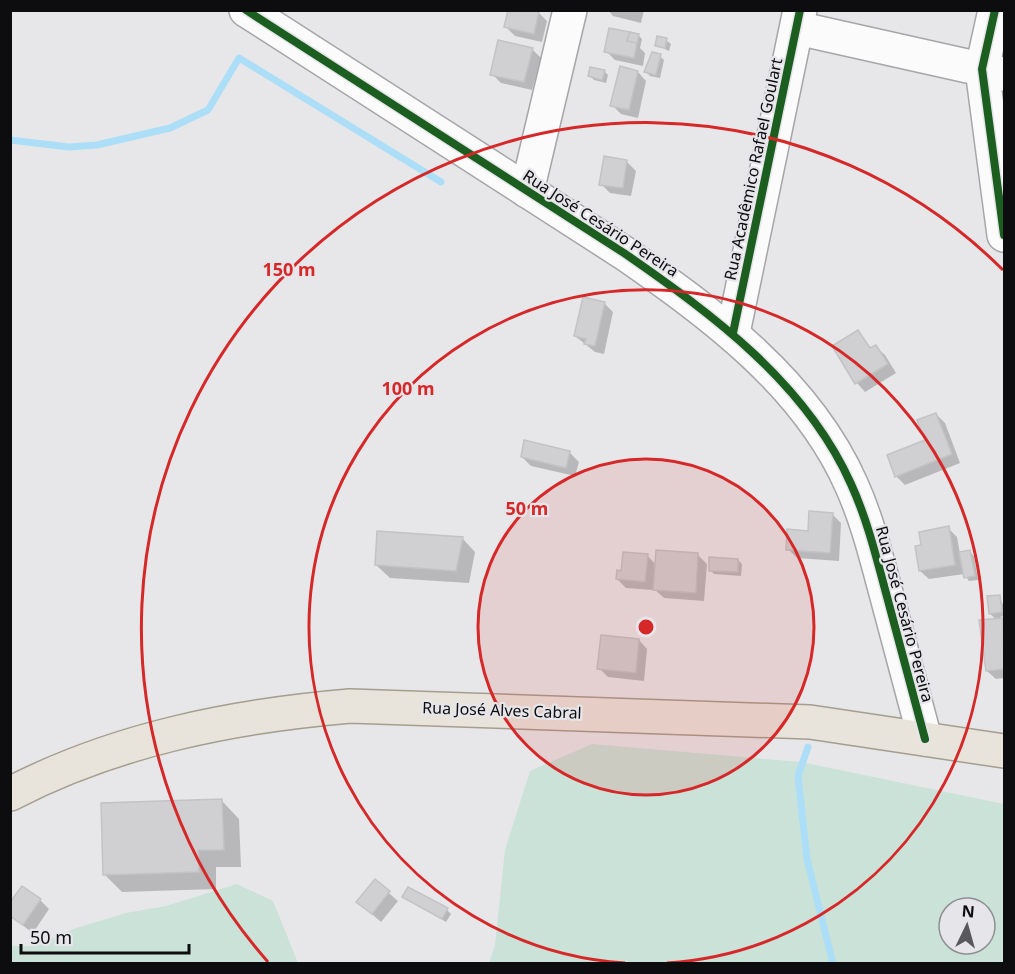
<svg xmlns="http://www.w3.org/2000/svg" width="1015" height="974" viewBox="0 0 1015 974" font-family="'Noto Sans',sans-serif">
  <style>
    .green { fill: #cae2d7; fill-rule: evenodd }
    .shadow { fill: #0003 }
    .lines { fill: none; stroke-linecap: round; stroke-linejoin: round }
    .stream { stroke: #acdff7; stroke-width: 7 }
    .building { fill: #d0d0d2; stroke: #c3c3c4; stroke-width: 1.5 }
    .minor-casing { stroke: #a6a6a8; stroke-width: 36 }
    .major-casing { stroke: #a59e8e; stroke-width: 36 }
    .minor { stroke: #fbfbfc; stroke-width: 33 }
    .major { stroke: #e9e4db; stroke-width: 33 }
    .cycleway-casing { stroke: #e6e6ea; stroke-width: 11 }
    .cycleway { stroke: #1b5e20; stroke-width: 8 }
    .ring { fill: none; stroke: #d62828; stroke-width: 3 }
    .labels { text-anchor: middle; stroke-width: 4.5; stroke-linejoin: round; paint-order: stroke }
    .street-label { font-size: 16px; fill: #0d0d0f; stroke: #e6e6ea }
    .centre { fill: #d62828; stroke: #e6e6ea; stroke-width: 3 }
    .ring-label { font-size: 18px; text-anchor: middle; font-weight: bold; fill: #d62828; stroke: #e6e6ea; stroke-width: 4.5; stroke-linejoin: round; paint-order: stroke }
  </style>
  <rect width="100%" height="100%" fill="#e7e7e9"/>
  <g class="green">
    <path d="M592,744L801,762L1004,804V963H489L495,945L505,850L530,771ZM949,908H985V944H949Z"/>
    <path d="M237,884L273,901L298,963H11V946H36L73,929L126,913L166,906Z"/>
  </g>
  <g class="shadow">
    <path d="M510,10L538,12L547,21L542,42L515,36L506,27Z"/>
    <path d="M608,10H644L641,23L613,16Z"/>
    <path d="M638,35L642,39L640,48L645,53L643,66L615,60L606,51Z"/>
    <path d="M666,40L671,44L669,51L656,45Z"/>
    <path d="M532,49L541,58L532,90L501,83L492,74Z"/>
    <path d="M660,56L664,60L660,78L650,76L646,72Z"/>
    <path d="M604,71L608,75L606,83L594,80L590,76Z"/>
    <path d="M638,72L646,81L638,118L621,114L612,105Z"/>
    <path d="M627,162L636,171L631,196L610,193L601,184Z"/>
    <path d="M604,303L613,312L604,354L595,352L575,336Z"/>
    <path d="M858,332L872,349L876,347L885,355L896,373L865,392L857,383L834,347Z"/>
    <path d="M936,414L945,423L960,463L905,485L896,476L927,441Z"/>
    <path d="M526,442L570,453L579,462L575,476L531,466L522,457Z"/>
    <path d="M832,514L841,523L839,561L797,558L788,549Z"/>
    <path d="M948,528L957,537L960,554L970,552L974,556L978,580L969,581L964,574L929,579L920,571L923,546Z"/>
    <path d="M462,538L475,552L469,583L390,578L376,565Z"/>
    <path d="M647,555L656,565L698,555L707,564L704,601L664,598L653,588V590L626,588L617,579Z"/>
    <path d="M738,560L742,564L741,576L714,574L710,570Z"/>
    <path d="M999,596L1004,607V616L1000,617L1004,622V678L996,679L987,671L997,620L990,614Z"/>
    <path d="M639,640L647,649L644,681L608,677L599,668Z"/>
    <path d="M222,801L239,819L241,867H216V889L122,892L104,874Z"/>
    <path d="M375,881L398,901L381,922L358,902Z"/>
    <path d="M404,897L447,910L451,914L446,922Z"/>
    <path d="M40,900L49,909L33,933L10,916Z"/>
  </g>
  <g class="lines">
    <g class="stream">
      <path d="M10,140L69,147L97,145L170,128L208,110L239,58L441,182"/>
      <path d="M808,747L798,776L807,859L833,964"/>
    </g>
  </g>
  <g class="building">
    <path d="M508,10L539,11L534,34L504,27Z"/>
    <path d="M609,28L630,32L627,41L637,43L634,58L604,52Z"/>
    <path d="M630,32L639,34L637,43L627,41Z"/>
    <path d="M657,36L667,38L665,48L655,46Z"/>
    <path d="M498,40L533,48L524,82L490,75Z"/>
    <path d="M652,52L661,54L656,75L644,72Z"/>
    <path d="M620,66L638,71L629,110L610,106Z"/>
    <path d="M590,67L605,70L602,80L588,76Z"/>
    <path d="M604,156L627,160L623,188L599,185Z"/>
    <path d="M583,297L605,302L595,346L584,344L586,339L574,336Z"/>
    <path d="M858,330L870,348L876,345L888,364L855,384L832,346Z"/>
    <path d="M936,413L952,454L895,477L887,455L925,440L917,420Z"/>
    <path d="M524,440L570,451L566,468L521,457Z"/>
    <path d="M809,511L833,513L830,553L786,550L787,529L808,531Z"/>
    <path d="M949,526L955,565L919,571L915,546L921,545L919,532Z"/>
    <path d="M377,531L463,537L456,571L375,565Z"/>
    <path d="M656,550L698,553L696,593L653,590Z"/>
    <path d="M970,550L975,576L964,578L959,552Z"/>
    <path d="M623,552L648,554L645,582L616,579L617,570L621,571Z"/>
    <path d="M709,557L738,559V572L709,571Z"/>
    <path d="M1000,595L1002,612L989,614L987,596Z"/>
    <path d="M1003,618L1004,669L986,671L979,620Z"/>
    <path d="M601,635L639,639L636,673L597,669Z"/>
    <path d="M222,799L224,850H198L199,872L103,875L101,803Z"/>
    <path d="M375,879L390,891L372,914L356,902Z"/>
    <path d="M22,886L41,899L23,925L10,916V902Z"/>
    <path d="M408,887L448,908L442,919L402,897Z"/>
  </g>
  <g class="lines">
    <g class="minor-casing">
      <g id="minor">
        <path d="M246,10L624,253C712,314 806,383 851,484C867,519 876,556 886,593C899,642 912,690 925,739"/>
        <path d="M995,10L982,69L1004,235"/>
        <path d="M797,28L1003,74"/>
        <path d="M527,191L570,10"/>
        <path d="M733,333L800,10"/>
      </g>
    </g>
    <g class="major-casing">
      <path id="major" d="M10,794C116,739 233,716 350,706L810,722L1004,751"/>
    </g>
    <use href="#minor" class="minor"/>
    <use href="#major" class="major"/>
    <g class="cycleway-casing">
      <g id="cycleway">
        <path d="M246,10L624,253C712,314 806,383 851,484C867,519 876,556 886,593C899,642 912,690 925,739"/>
        <path d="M995,10L982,69L1004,235"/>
        <path d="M733,333L800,10"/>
      </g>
    </g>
    <use href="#cycleway" class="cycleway"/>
  </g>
  <circle cx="646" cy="627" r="168" fill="#d62828" fill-opacity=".12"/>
  <g class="ring">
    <circle cx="646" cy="627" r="168"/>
    <path d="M625 963A337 337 0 1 1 667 963"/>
    <path d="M268 962A505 505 0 0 1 1003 270"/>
  </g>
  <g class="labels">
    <g class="street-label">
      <text transform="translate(753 169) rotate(-78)" y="6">Rua Acadêmico Rafael Goulart</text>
      <text transform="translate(601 223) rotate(33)" y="6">Rua José Cesário Pereira</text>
      <text transform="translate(905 614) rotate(75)" y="6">Rua José Cesário Pereira</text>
      <text transform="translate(502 710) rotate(2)" y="6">Rua José Alves Cabral</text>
    </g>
  </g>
  <circle cx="646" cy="627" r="9" class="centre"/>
  <g class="ring-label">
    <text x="289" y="276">150 m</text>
    <text x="408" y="395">100 m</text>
    <text x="527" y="515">50 m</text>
  </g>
  <rect width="1015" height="974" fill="none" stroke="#0d0d0f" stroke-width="24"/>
  <g transform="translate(967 926) rotate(5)"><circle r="28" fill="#e6e6ea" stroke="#8f8f92" stroke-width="1.5"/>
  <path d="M0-4.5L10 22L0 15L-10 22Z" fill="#59595b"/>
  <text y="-9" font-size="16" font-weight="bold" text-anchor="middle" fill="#0d0d0f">N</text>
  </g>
  <path d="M21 944v9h168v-9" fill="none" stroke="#0d0d0f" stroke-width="3"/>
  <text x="30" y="944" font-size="18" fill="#0d0d0f" stroke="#e6e6ea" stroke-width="4.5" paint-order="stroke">50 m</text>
</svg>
